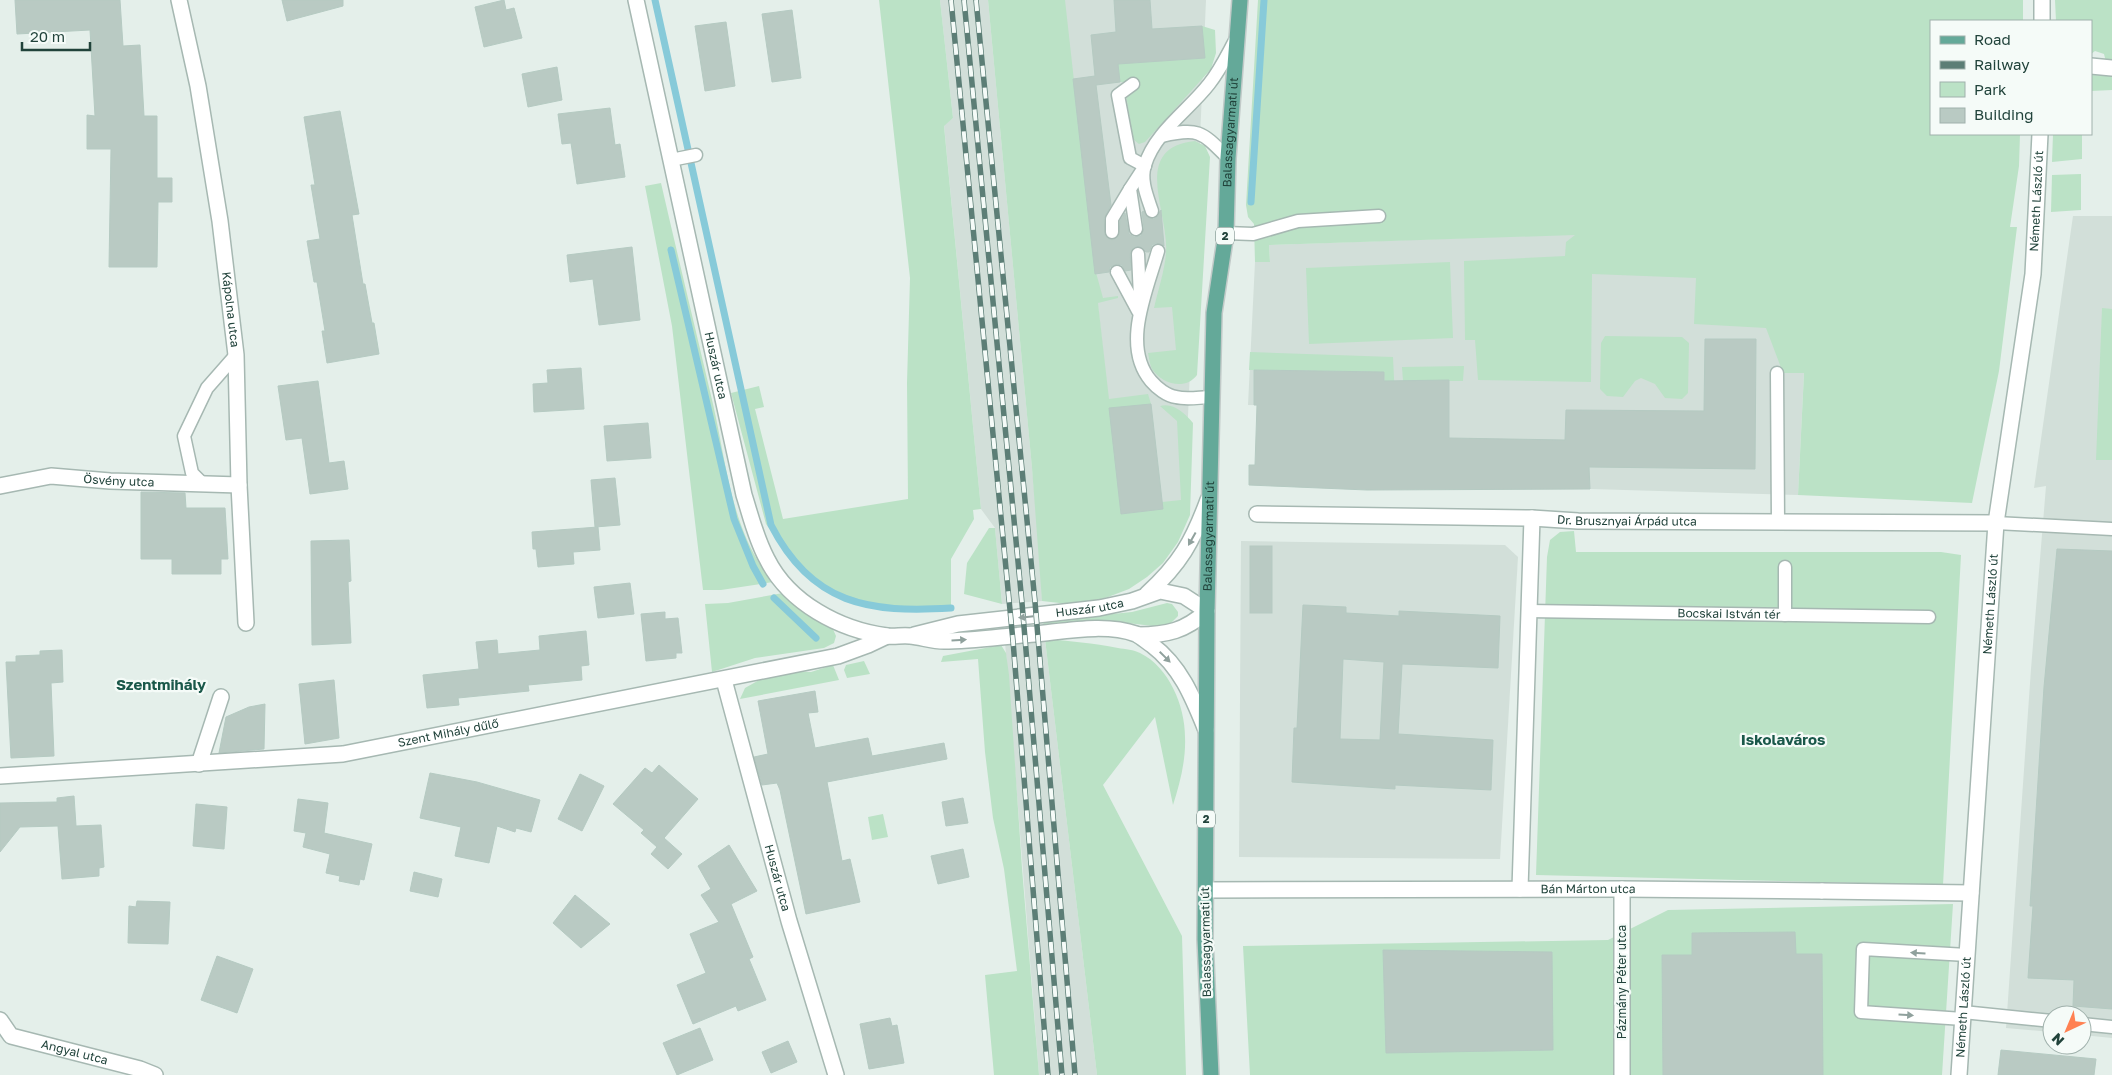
<svg xmlns="http://www.w3.org/2000/svg" width="2112" height="1075" viewBox="0 0 2112 1075" font-family="'Golos Text',sans-serif">
  <style>
    .built { fill: #d2dfd9 }
    .green { fill: #bbe2c6 }
    .lines { fill: none; stroke-linecap: round; stroke-linejoin: round }
    .stream { stroke: #87cad9; stroke-width: 7 }
    .building { fill: #b9cac3; stroke: #b5cac2; fill-rule: evenodd }
    .service-casing { stroke: #a6b8b2; stroke-width: 15 }
    .pedestrian-casing { stroke: #a6b8b2; stroke-width: 18 }
    .minor-casing { stroke: #a6b8b2; stroke-width: 18 }
    .primary-casing { stroke: #c1cac8; stroke-width: 18 }
    .service { stroke: #fff; stroke-width: 12 }
    .pedestrian { stroke: #fff; stroke-width: 15 }
    .minor { stroke: #fff; stroke-width: 15 }
    .primary { stroke: #64a999; stroke-width: 15 }
    .rail-casing { stroke: #5c7e76; stroke-width: 5.5 }
    .rail { stroke: #f5fbf8; stroke-width: 4; stroke-dasharray: 11; stroke-linecap: butt }
    .oneway { fill: #90a19d }
    .labels { text-anchor: middle; stroke-width: 4.5; stroke-linejoin: round; paint-order: stroke }
    .shield { fill: #f5fbf8; stroke: #617a74; stroke-width: 1 }
    .shield-label { font-size: 11px; font-weight: bold; fill: #21433b }
    .street-label { font-size: 12px; fill: #21433b; stroke: #f5fbf8 }
    .quarter-label { font-size: 15px; font-weight: bold; fill: #1a584a; stroke: #f5fbf8 }
  </style>
  <rect width="100%" height="100%" fill="#e4efea"/>
  <g class="built">
    <path d="M940,0H988L1041,563L1042,601L1002,604L995,528L981,509L944,125L953,118Z"/>
    <path d="M1064,0H1206L1184,508L1121,514Z"/>
    <path d="M2073,216H2112V1038L2082,1035V1015H2052V1032L2006,1028L2031,669L2046,486L2034,488Z"/>
    <path d="M1811,229L1798,495L1590,489H1398L1369,408L1248,405L1255,262H1270L1269,245L1577,234Z"/>
    <path d="M1241,541L1505,545L1518,557L1500,859L1239,857Z"/>
    <path d="M1045,639L1097,1075H1039L1005,642Z"/>
  </g>
  <g class="green">
    <path d="M879,0H940L953,118L944,126L981,509L973,510L974,519L951,559V608L911,610L888,609L845,600L818,585L796,562L766,524L731,393L759,386L764,407L755,409L783,519L908,499L907,383L910,278Z"/>
    <path d="M988,0H1065L1095,269L1103,298L1118,296V298L1098,303L1109,399L1148,394L1151,404L1110,409L1121,514L1163,509L1162,502L1181,500L1177,421L1160,406C1173,402 1185,413 1193,423L1190,515L1178,542L1163,563L1147,577L1129,589L1108,597L1077,605L1042,601L1032,468Z"/>
    <path d="M1258,0H2023V21H1931V134H2020L2019,166L2010,227H2017L1999,371L1972,503L1798,495L1804,373H1783L1766,328L1694,324L1696,278L1592,274L1591,382L1478,380L1475,340H1465L1464,261L1565,256L1566,242L1575,235L1269,245L1270,262H1255L1254,224L1248,217L1246,205Z"/>
    <path d="M2055,0H2112V63L2106,62L2104,54L2095,51L2091,54V21H2056Z"/>
    <path d="M1202,26L1215,30L1216,53L1211,69L1145,142L1139,144L1133,139L1124,82H1120L1118,64L1204,58Z"/>
    <path d="M2091,75L2112,76V90L2091,91Z"/>
    <path d="M2053,134H2082V159L2052,162Z"/>
    <path d="M1195,141L1205,146L1210,157L1197,375C1185,391 1162,384 1152,369C1150,365 1149,358 1148,353L1176,350L1172,307L1154,308C1158,290 1165,270 1166,252C1169,212 1130,148 1195,141Z"/>
    <path d="M2081,174V210L2051,212L2052,175Z"/>
    <path d="M661,183C678,257 696,331 713,404C727,465 731,532 773,582L721,590H703L672,326L645,186Z"/>
    <path d="M1450,262L1453,338L1309,344L1306,268Z"/>
    <path d="M2102,308L2112,309V460H2096Z"/>
    <path d="M1605,336L1682,337L1689,343L1688,393L1682,399L1665,398L1655,384L1641,378L1635,381L1623,397L1607,396L1600,389L1601,343Z"/>
    <path d="M1250,352L1393,357L1395,399H1385L1384,372L1249,370Z"/>
    <path d="M1464,366L1463,381H1403L1402,367Z"/>
    <path d="M989,528H995L1002,604L964,594L967,563Z"/>
    <path d="M1574,531L1576,552H1941L1961,555L1943,885L1536,875L1547,557L1550,540L1560,532Z"/>
    <path d="M783,593L832,627L836,636L834,643L824,648L755,658L712,672L705,604L728,603Z"/>
    <path d="M1167,603L1172,604L1178,612V616L1171,623L1161,627L1119,622L1044,627L1043,621L1132,612Z"/>
    <path d="M1045,639C1070,641 1093,643 1118,648C1125,649 1134,650 1140,653C1169,667 1185,706 1185,737C1186,760 1180,783 1173,805L1155,717L1103,785L1182,936L1186,1075H1097Z"/>
    <path d="M1001,645L1006,653L1009,675L1022,868L1039,1075H994L985,975L1017,971L1004,869L993,818L985,752L978,659L941,662L943,656Z"/>
    <path d="M864,661L870,674L847,678L844,670L846,665Z"/>
    <path d="M833,665L839,680L740,699L745,688L761,679L793,671L811,672Z"/>
    <path d="M883,814L888,837L872,840L868,817Z"/>
    <path d="M1953,904L1942,1075H1250L1243,946L1608,940L1668,910Z"/>
  </g>
  <g class="lines">
    <g class="stream">
      <path d="M655,0L771,525C812,605 869,613 951,608"/>
      <path d="M1251,202L1264,0"/>
      <path d="M671,250L734,519L753,566L763,584"/>
      <path d="M774,598L816,638"/>
    </g>
  </g>
  <g class="building">
    <path d="M15,0H120L123,46L140,45L144,116H157V178H172V202H158L157,267H109L111,149H87V115L95,116L90,30L17,34Z"/>
    <path d="M282,0H343V6L287,21Z"/>
    <path d="M504,0L506,10L514,8L522,38L484,47L475,7Z"/>
    <path d="M1114,0H1150L1152,29L1202,26L1205,58L1118,64L1120,82L1096,85L1111,205L1104,218L1105,236L1112,240L1119,236L1120,221L1125,213L1129,234L1134,237L1141,236L1144,228L1142,212L1144,211L1147,217L1154,219L1158,216L1161,210L1164,246L1156,243L1152,245L1149,252H1146L1141,247H1134L1130,254L1131,270L1125,271L1122,265L1117,264L1110,267L1109,272L1095,274L1073,79L1095,76L1091,35L1116,32Z"/>
    <path d="M792,10L801,78L772,82L762,14Z"/>
    <path d="M726,22L735,86L705,91L695,26Z"/>
    <path d="M557,67L562,100L528,107L522,74Z"/>
    <path d="M610,108L615,145L620,144L625,177L577,184L571,143L562,144L558,114Z"/>
    <path d="M340,111L359,214L352,215L363,284H365L372,323H374L379,354L327,363L322,331H325L317,282H314L307,241L320,239L311,185H315L304,117Z"/>
    <path d="M632,247L640,320L599,325L593,279L570,282L567,255Z"/>
    <path d="M1705,339H1756L1755,469L1589,467L1590,489L1367,490L1249,485V465H1255L1257,405H1254V370L1384,372V381L1449,380V438L1565,440L1566,410L1704,411Z"/>
    <path d="M581,368L584,409L534,412L533,384L548,383L547,370Z"/>
    <path d="M318,381L329,463L344,461L348,489L310,494L302,438L286,440L278,386Z"/>
    <path d="M1151,404L1163,509L1121,514L1109,408Z"/>
    <path d="M648,423L651,458L607,461L604,426Z"/>
    <path d="M615,478L620,525L595,527L591,480Z"/>
    <path d="M141,492L185,493L186,508H225L228,559H221V574H172V559H141Z"/>
    <path d="M598,527L600,550L573,552L574,564L538,567L536,549H533L532,532Z"/>
    <path d="M349,540L351,581L348,582L351,643L312,645L311,541Z"/>
    <rect x="1250" y="546" width="22" height="67"/>
    <path d="M2057,549L2112,551V1009L2073,1006L2074,980L2028,978L2033,906H2030L2044,687Z"/>
    <path d="M630,583L634,614L598,618L594,587Z"/>
    <path d="M1303,605L1346,607V613L1399,616V611L1500,616L1498,668L1402,664L1398,734L1493,740L1491,790L1395,785V789L1292,782L1294,728H1297ZM1343,659L1384,662L1380,740L1340,739Z"/>
    <path d="M665,612V619L678,618L682,653H676V658L646,661L641,614Z"/>
    <path d="M586,631L589,665L581,666L582,680L528,685L529,691L458,698L459,705L427,708L423,675L479,669L476,642L497,640L498,654L540,650L539,636Z"/>
    <path d="M62,650L63,682L51,683L54,756L11,758L6,662H16V656L40,655V651Z"/>
    <path d="M334,680L339,738L305,744L299,684Z"/>
    <path d="M815,691L818,712L808,713L815,748L868,738L872,756L944,743L947,759L827,782L842,861L850,859L860,902L806,914L780,790L777,783L762,785L754,757L768,754L758,701Z"/>
    <path d="M265,704L264,749L219,753L226,717L249,707Z"/>
    <path d="M659,765L698,799L664,838L682,854L668,869L651,854L657,847L641,833L644,830L613,804L645,768L652,773Z"/>
    <path d="M430,773L477,782L540,800L531,832L516,828L515,832L497,826L489,863L455,856L461,827L420,818Z"/>
    <path d="M580,774L604,786L582,831L558,819Z"/>
    <path d="M74,796L76,826L101,825L104,867L99,868V876L62,879L58,826L20,827L0,852V803L57,802V798Z"/>
    <path d="M963,798L968,823L946,826L942,802Z"/>
    <path d="M298,799L328,803L324,833L372,844L364,880L360,879L359,885L339,881L340,876L326,873L330,854L303,847L306,833L294,831Z"/>
    <path d="M196,804L227,807L224,849L193,846Z"/>
    <path d="M729,845L757,891L731,904L753,957L749,959L766,1000L738,1011L736,1006L693,1024L677,985L706,973L690,934L719,922L701,895L711,889L698,866Z"/>
    <path d="M963,849L969,877L938,884L931,856Z"/>
    <path d="M414,872L442,879L438,897L410,891Z"/>
    <path d="M575,895L610,924L581,948L553,923Z"/>
    <path d="M137,901L170,902L168,944L128,943L129,906L136,907Z"/>
    <path d="M1795,932L1796,954H1822L1823,1075H1663L1662,955H1692V933Z"/>
    <path d="M1383,950L1552,952L1553,1050L1386,1053Z"/>
    <path d="M217,956L253,969L237,1013L201,1000Z"/>
    <path d="M890,1018L892,1026L897,1025L904,1063L869,1069L860,1024Z"/>
    <path d="M700,1028L713,1060L677,1075L663,1043Z"/>
    <path d="M788,1041L797,1062L771,1073L762,1052Z"/>
    <path d="M2001,1050L2096,1059L2094,1075H1998Z"/>
  </g>
  <g class="lines">
    <g class="service-casing">
      <g id="service">
        <path d="M1133,84L1118,95L1130,158L1145,166L1130,189L1136,229"/>
        <path d="M1162,136C1199,127 1202,132 1228,158"/>
        <path d="M671,160L696,155"/>
        <path d="M1152,211C1147,196 1140,180 1145,165C1155,132 1189,110 1209,84C1221,69 1228,53 1237,37"/>
        <path d="M1112,232V219L1130,189"/>
        <path d="M1226,233L1253,234L1298,221L1379,216"/>
        <path d="M1158,251C1147,290 1121,346 1151,381C1157,388 1167,396 1176,397C1187,400 1200,397 1211,397"/>
        <path d="M1138,254L1140,297"/>
        <path d="M1117,272L1138,311"/>
        <path d="M1777,373L1778,522"/>
        <path d="M203,484L192,473L184,436L207,388L236,355"/>
        <path d="M1996,523L2112,529"/>
        <path id="s1" d="M1528,611L1929,617"/>
        <path d="M1785,615V567"/>
        <path d="M1963,1012L2052,1021"/>
        <path d="M1963,1019L1861,1012L1863,949L1967,955"/>
        <path d="M2082,1024L2112,1027"/>
      </g>
    </g>
    <g class="pedestrian-casing">
      <path id="pedestrian" d="M1822,891L1971,893"/>
    </g>
    <g class="minor-casing">
      <g id="minor">
        <path id="s2" d="M179,0L198,86L220,221L236,355L239,485L246,623"/>
        <path id="s3" d="M636,0L744,495C751,517 756,539 767,559C789,603 840,630 887,636C895,637 902,635 910,636C921,637 932,641 944,641C974,641 1005,636 1035,634C1066,631 1106,623 1136,634C1142,637 1147,642 1152,645C1181,667 1193,698 1206,730"/>
        <path d="M2042,0V21"/>
        <path d="M2091,66L2112,68"/>
        <path id="s4" d="M0,486L51,476L110,481L239,485"/>
        <path id="s5" d="M1257,514L1532,518L1578,521L1996,523"/>
        <path d="M1147,594C1180,564 1193,541 1208,500"/>
        <path id="s6" d="M914,635L958,624L1099,608L1132,601L1160,591L1184,596L1207,611C1185,631 1167,635 1138,635"/>
        <path id="s7" d="M724,680L789,921L836,1075"/>
        <path d="M199,764L221,697"/>
        <path id="s8" d="M0,776L343,754L838,656L868,645L887,636"/>
        <path d="M1520,889L1532,518"/>
        <path id="s9" d="M1206,890L1622,889L1822,891"/>
        <path id="s10" d="M0,1020L11,1036L140,1069L155,1075"/>
        <path d="M1622,1075V889"/>
        <path id="s11" d="M1959,1075L1996,523L2033,274L2040,134"/>
      </g>
    </g>
    <g class="primary-casing">
      <g id="primary">
        <path id="s12" d="M1211,1075L1205,939L1207,611L1214,313L1226,233L1228,158L1240,0"/>
      </g>
    </g>
    <use href="#service" class="service"/>
    <use href="#pedestrian" class="pedestrian"/>
    <use href="#minor" class="minor"/>
    <use href="#primary" class="primary"/>
    <g class="rail-casing">
      <g id="rail">
        <path d="M951,0L1013,641L1048,1075"/>
        <path d="M964,0L1022,603L1062,1075"/>
        <path d="M976,0L1035,602L1075,1075"/>
      </g>
    </g>
    <use href="#rail" class="rail"/>
  </g>
  <defs><path id="oneway-solid" d="M-6-.8H1V-3.2L6.5 0L1 3.2V.8H-6Z" transform="scale(1.25)"/></defs>
  <g class="oneway">
    <use href="#oneway-solid" transform="translate(1192 539) rotate(119)"/>
    <use href="#oneway-solid" transform="translate(1026 617) rotate(174)"/>
    <use href="#oneway-solid" transform="translate(959 640) rotate(-4)"/>
    <use href="#oneway-solid" transform="translate(1165 657) rotate(45)"/>
    <use href="#oneway-solid" transform="translate(1918 953) rotate(-177)"/>
    <use href="#oneway-solid" transform="translate(1906 1015) rotate(4)"/>
  </g>
  <g class="labels">
    <g class="shield">
      <rect x="1216" y="227.5" width="18" height="17" rx="4"/>
      <rect x="1197" y="810.5" width="18" height="17" rx="4"/>
    </g>
    <g class="shield-label">
      <text x="1225" y="240">2</text>
      <text x="1206" y="823">2</text>
    </g>
    <g class="street-label">
      <text dy="4" stroke="none"><textPath href="#s12" startOffset="944">Balassagyarmati út</textPath></text>
      <text dy="4" stroke="none"><textPath href="#s11" startOffset="878">Németh László út</textPath></text>
      <text dy="4" stroke="none"><textPath href="#s2" startOffset="314">Kápolna utca</textPath></text>
      <text dy="4" stroke="none"><textPath href="#s3" startOffset="374">Huszár utca</textPath></text>
      <text dy="4" stroke="none"><textPath href="#s4" startOffset="120">Ösvény utca</textPath></text>
      <text dy="4" stroke="none"><textPath href="#s5" startOffset="370">Dr. Brusznyai Árpád utca</textPath></text>
      <text dy="4" stroke="none"><textPath href="#s12" startOffset="539">Balassagyarmati út</textPath></text>
      <text dy="4" stroke="none"><textPath href="#s11" startOffset="472">Németh László út</textPath></text>
      <text dy="4" stroke="none"><textPath href="#s6" startOffset="178">Huszár utca</textPath></text>
      <text dy="4" stroke="none"><textPath href="#s1" startOffset="201">Bocskai István tér</textPath></text>
      <text dy="4" stroke="none"><textPath href="#s8" startOffset="451">Szent Mihály dűlő</textPath></text>
      <text dy="4" stroke="none"><textPath href="#s7" startOffset="205">Huszár utca</textPath></text>
      <text dy="4" stroke="none"><textPath href="#s9" startOffset="382">Bán Márton utca</textPath></text>
      <text transform="translate(1206 942) rotate(-91)" y="4">Balassagyarmati út</text>
      <text transform="translate(1622 982) rotate(-90)" y="4">Pázmány Péter utca</text>
      <text dy="4" stroke="none"><textPath href="#s11" startOffset="68">Németh László út</textPath></text>
      <text dy="4" stroke="none"><textPath href="#s10" startOffset="85">Angyal utca</textPath></text>
    </g>
    <g class="quarter-label">
      <text x="161" y="690">Szentmihály</text>
      <text x="1783" y="745">Iskolaváros</text>
    </g>
  </g>
  <rect x="1930" y="20" width="162" height="115" fill="#f5fbf8" stroke="#a0b1ac"/>
  <rect x="1940" y="36" width="25" height="8" fill="#64a999" stroke="#a0b1ac"/>
  <text x="1974" y="45" font-size="15" fill="#21433b">Road</text>
  <rect x="1940" y="61" width="25" height="8" fill="#5c7e76" stroke="#a0b1ac"/>
  <text x="1974" y="70" font-size="15" fill="#21433b">Railway</text>
  <rect x="1940" y="82" width="25" height="15" fill="#bbe2c6" stroke="#a0b1ac"/>
  <text x="1974" y="95" font-size="15" fill="#21433b">Park</text>
  <rect x="1940" y="108" width="25" height="15" fill="#b9cac3" stroke="#a0b1ac"/>
  <text x="1974" y="120" font-size="15" fill="#21433b">Building</text>
  <g transform="translate(2067 1030) rotate(224)"><circle r="24" fill="#f5fbf8" stroke="#a0b1ac"/>
  <path d="M0-4L9 19L0 12L-9 19Z" fill="#ff8152"/>
  <text y="-8" font-size="14" font-weight="bold" text-anchor="middle" fill="#21433b">N</text>
  </g>
  <path d="M22 42v8h68v-8" fill="none" stroke="#21433b" stroke-width="2.5"/>
  <text x="30" y="42" font-size="15" fill="#21433b" stroke="#f5fbf8" stroke-width="4" paint-order="stroke">20 m</text>
</svg>
